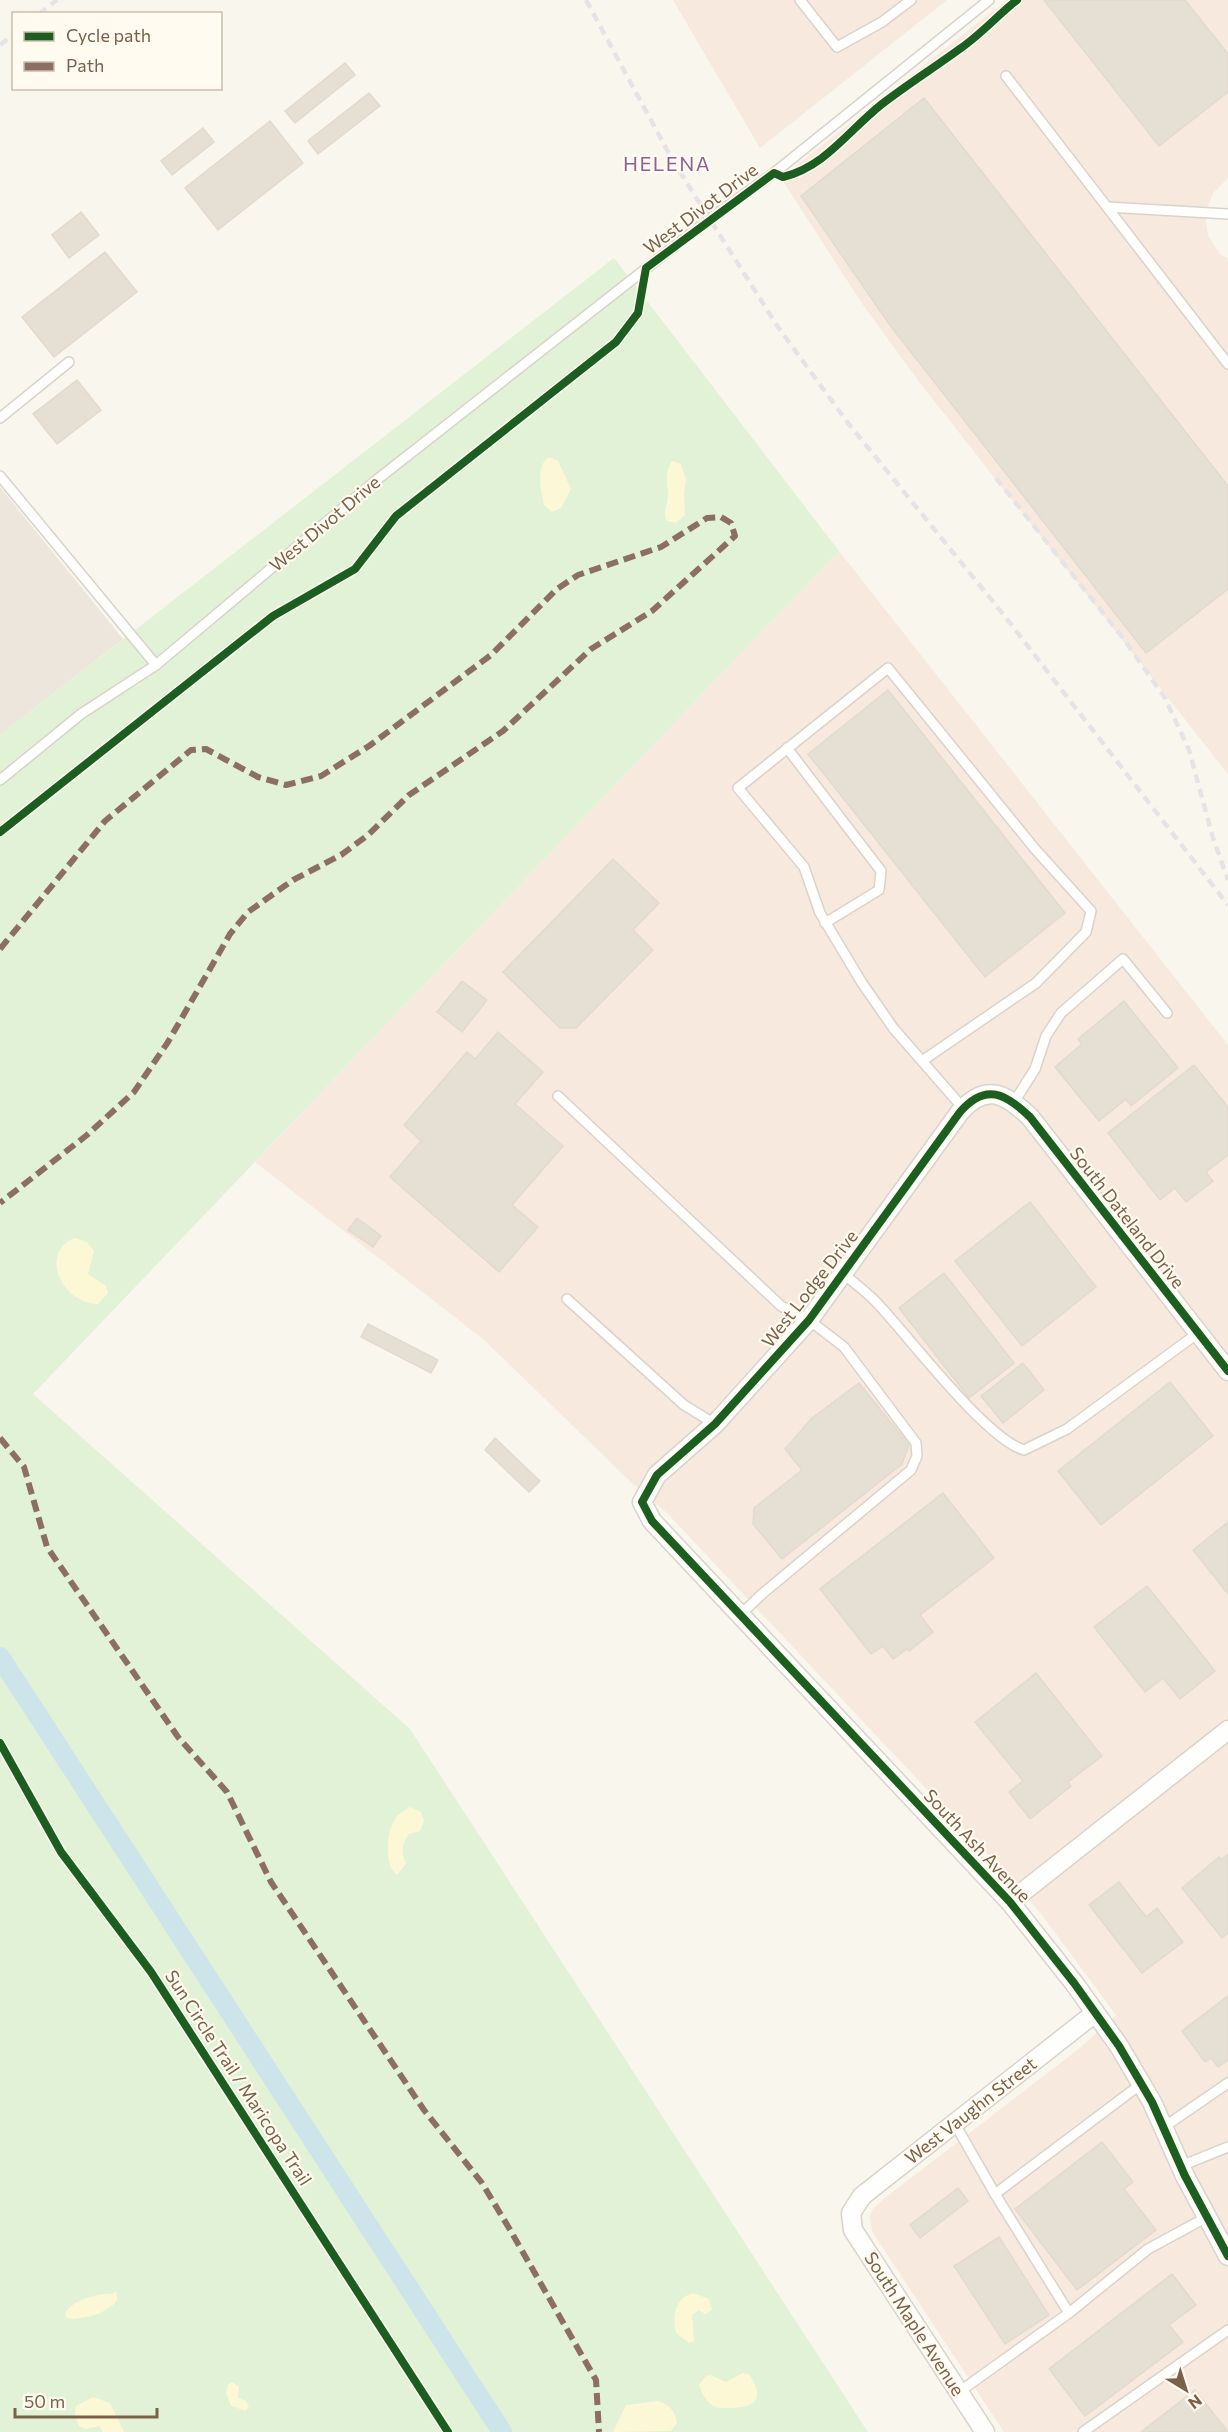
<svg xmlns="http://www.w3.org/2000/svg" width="1228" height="2432" viewBox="0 0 1228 2432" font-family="Commissioner,sans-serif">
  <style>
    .commercial { fill: #f7e9dd }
    .industrial { fill: #ede6dd }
    .green { fill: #e2f2d6 }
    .sand { fill: #fcf8d5 }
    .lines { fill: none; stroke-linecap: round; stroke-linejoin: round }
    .canal { stroke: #cde4eb; stroke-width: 20 }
    .building { fill: #e6dfd4; stroke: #e3dace; stroke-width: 1.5 }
    .lane-casing { stroke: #d9d3cb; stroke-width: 12 }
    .street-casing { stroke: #d9d3cb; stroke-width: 21 }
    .lane { stroke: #fefefc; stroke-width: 9 }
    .street { stroke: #fefefc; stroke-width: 18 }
    .rail { stroke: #e6e3e6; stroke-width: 4.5; stroke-dasharray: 9 6; stroke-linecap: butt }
    .quiet { stroke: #8d6e63; stroke-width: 6; stroke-dasharray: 12 6; stroke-linecap: butt }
    .cycleway-casing { stroke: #fffbf0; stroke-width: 11 }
    .cycleway { stroke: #1b5e20; stroke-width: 8 }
    .labels { text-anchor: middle; stroke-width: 4.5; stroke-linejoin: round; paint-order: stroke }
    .street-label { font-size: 18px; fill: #7b6149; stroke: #fffbf0 }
    .neighbourhood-label { font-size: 20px; letter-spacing: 1.5px; fill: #8c6197; stroke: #fffbf0 }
  </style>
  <rect width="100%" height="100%" fill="#f9f6ed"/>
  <g class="commercial">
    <path d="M673,0H947L760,148Z"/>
    <path d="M1007,0H1228V178L1213,193L1205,214L1208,236L1220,254L1228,259V774L920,383L861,302L781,178Z"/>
    <path d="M839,551L1228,1045V2432H1004L873,2233L869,2218L873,2209L881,2201L1080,2048L1116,2015L1042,1915L996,1863L667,1513L632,1483L483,1339L255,1162Z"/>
  </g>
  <path class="industrial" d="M0,487L123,639L0,735Z"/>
  <path class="green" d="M614,258L839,551L33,1394L410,1729L868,2432H0V735Z"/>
  <g class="sand">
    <path d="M549,457L558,461L571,489L561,508L552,512L544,505C541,491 535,466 549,457Z"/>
    <path d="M672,461L681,464L686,480L684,493L685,515L676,523L667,521C662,512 668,505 668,496C668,483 664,472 672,461Z"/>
    <path d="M75,1238L87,1242L94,1251L88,1274L106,1286L108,1293L98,1304C62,1304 38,1252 75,1238Z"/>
    <path d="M410,1807L421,1812L424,1821L420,1831L409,1834C401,1844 401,1852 406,1864L397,1875C384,1865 386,1832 395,1819C398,1814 405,1810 410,1807Z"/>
    <path d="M116,2291L117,2300C109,2313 81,2321 67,2318L65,2315C68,2301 100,2292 112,2294Z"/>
    <path d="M693,2293L709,2299L712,2310L705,2314L699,2310L692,2315L694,2341L689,2343L676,2333C672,2316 675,2298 693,2293Z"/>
    <path d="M743,2373L749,2374C765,2398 756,2408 730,2408C723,2408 717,2409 712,2405C705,2400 702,2393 699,2385L706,2376L710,2375L726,2382Z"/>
    <path d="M232,2382L239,2387L238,2398L246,2401L249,2406L246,2411L231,2406L226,2393L228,2385Z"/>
    <path d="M93,2397L110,2403L124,2432H103L99,2426L86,2429L79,2426L75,2414L76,2406Z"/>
    <path d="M658,2401C670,2405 675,2411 677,2423L671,2431L613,2432L626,2405Z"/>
  </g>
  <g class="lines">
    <path class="canal" d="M0,1657L502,2432"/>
  </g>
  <g class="building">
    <path d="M1044,0H1185L1228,54V92L1159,146Z"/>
    <path d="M345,63L355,75L295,123L285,111Z"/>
    <path d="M369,93L380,106L318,154L308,141Z"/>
    <path d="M924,98L1228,486V589L1146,653L889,324L801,196Z"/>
    <path d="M270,121L303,163L218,230L185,188Z"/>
    <path d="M203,128L214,142L172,175L161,161Z"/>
    <path d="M81,212L99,235L69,258L52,235Z"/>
    <path d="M105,252L137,292L54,357L22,317Z"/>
    <path d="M77,380L101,410L57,444L33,414Z"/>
    <path d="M888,690L1065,913L985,977L808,754Z"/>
    <path d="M613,859L659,903L633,930L653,950L576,1028H560L503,972Z"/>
    <path d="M462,981L487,1000L462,1032L437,1012Z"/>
    <path d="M1124,1001L1178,1068L1131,1106L1126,1099L1099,1121L1055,1067L1082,1044L1078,1039Z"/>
    <path d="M498,1032L543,1072L515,1104L563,1146L512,1205L538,1227L499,1272L390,1177L421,1141L404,1125L467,1052L475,1059Z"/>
    <path d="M1194,1065L1228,1107V1155L1206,1172L1213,1181L1186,1202L1175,1188L1160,1200L1108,1133Z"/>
    <path d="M1030,1202L1096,1287L1022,1346L955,1261Z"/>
    <path d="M357,1218L381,1236L373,1247L348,1230Z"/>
    <path d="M944,1273L1014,1363L969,1398L899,1308Z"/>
    <path d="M368,1324L438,1360L431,1373L361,1337Z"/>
    <path d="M1023,1363L1044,1390L1003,1423L981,1396Z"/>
    <path d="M1170,1382L1213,1436L1101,1525L1058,1471Z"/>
    <path d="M859,1383L909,1445L902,1464L782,1559L753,1524L754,1508L802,1470L785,1449L812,1418Z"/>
    <path d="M495,1438L540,1481L529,1492L485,1450Z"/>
    <path d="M943,1493L994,1558L920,1615L933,1632L909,1651L907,1649L893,1659L883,1646L871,1654L820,1589Z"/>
    <path d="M1228,1522V1594L1193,1550Z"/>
    <path d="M1147,1586L1215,1671L1180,1699L1163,1678L1145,1692L1094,1627Z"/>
    <path d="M1036,1673L1102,1756L1068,1782L1071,1786L1030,1819L1009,1792L1023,1781L975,1722Z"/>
    <path d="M1228,1854V1933L1222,1938L1182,1888L1219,1857L1221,1860Z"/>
    <path d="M1119,1882L1146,1917L1157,1908L1183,1942L1142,1973L1089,1905Z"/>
    <path d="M1228,1996V2060L1218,2067L1211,2058L1205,2062L1182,2031Z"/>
    <path d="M1102,2142L1133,2182L1124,2189L1156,2230L1077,2290L1015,2209Z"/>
    <path d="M958,2188L968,2201L920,2238L910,2225Z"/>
    <path d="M999,2237L1049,2315L1005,2344L954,2266Z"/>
    <path d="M1172,2274L1196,2305L1169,2325L1183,2342L1085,2416L1049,2369Z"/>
    <path d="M1195,2390L1228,2432H1141Z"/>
  </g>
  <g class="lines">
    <g class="lane-casing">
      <g id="lane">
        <path d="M800,0L837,47L882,22L911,0"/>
        <path d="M1006,76L1228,364"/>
        <path d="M1107,207L1228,214"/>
        <path d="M0,418L69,362"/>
        <path d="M0,476L156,665"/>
        <path d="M787,748L881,871L879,890L825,923"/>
        <path d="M0,780L81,714L156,665L374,482L708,220L774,173L989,0"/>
        <path d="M922,1061L1036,983L1086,932L1091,911L1035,849L888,668L738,788L804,867L820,913L862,983L894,1029L963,1108"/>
        <path d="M558,1096L781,1306L809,1320L844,1347L916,1443L917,1456L911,1470L762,1594L739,1616"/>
        <path d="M1014,1102L1035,1069L1046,1036L1061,1013L1123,959L1167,1013"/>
        <path d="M844,1274C855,1284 868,1293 878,1304C910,1338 985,1438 1024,1450L1067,1429L1198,1333"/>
        <path d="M567,1299L684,1405L715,1424"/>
        <path d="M955,2124L995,2194L1141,2084"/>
        <path d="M1164,2127L1228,2083"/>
        <path d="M1181,2166L1228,2147"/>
        <path d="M995,2194L1069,2313L1148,2249L1207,2217"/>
        <path d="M959,2392L1069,2313"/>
        <path d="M1083,2432L1228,2330"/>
      </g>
    </g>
    <g class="street-casing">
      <g id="street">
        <path d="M1228,1371L1030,1117C1006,1094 986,1082 960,1112L809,1320L715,1424L657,1475L642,1502L652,1521L1010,1902L1074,1983L1119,2046L1152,2102L1185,2176L1228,2256"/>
        <path d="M1010,1902L1228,1730"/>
        <path d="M985,2432L853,2230L851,2213L862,2196L1095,2013"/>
      </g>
    </g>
    <use href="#lane" class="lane"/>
    <use href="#street" class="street"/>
    <g class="rail">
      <path d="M586,0L673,161L778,327L848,423L1003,614L1228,905"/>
      <path d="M39,14L57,0"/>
      <path d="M0,45L14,34"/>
      <path d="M996,478L1123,638L1165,698L1189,750L1213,838L1228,880"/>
    </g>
    <g class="quiet">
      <path d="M0,949L105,821L191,750L206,749L258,777L286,785L321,776L369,746L491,655L557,589L578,575L661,547L707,518L721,517L731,523L735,536L652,611L591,649L503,731L409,795L368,835L341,855L293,880L248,912L230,934L168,1042L134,1092L87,1135L0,1203"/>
      <path d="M0,1438L24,1467L47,1547L178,1737L227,1792L271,1882L424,2110L482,2183L509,2228L596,2380L599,2432"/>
    </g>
    <g class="cycleway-casing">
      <g id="cycleway">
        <path d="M0,832L273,616L355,569L396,516L616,342L638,313L646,268L774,173L783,177C825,167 849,130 882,104C908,84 935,67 961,48C981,34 998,15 1017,0"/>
        <path d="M1228,1371L1030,1117C1006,1094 986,1082 960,1112L809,1320L715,1424L657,1475L642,1502L652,1521L1010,1902L1074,1983L1119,2046L1152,2102L1185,2176L1228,2256"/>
        <path d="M0,1743L61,1852L151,1972L448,2432"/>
      </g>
    </g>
    <use href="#cycleway" class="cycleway"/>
  </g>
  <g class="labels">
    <g class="street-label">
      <text transform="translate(701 209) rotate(-37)" y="6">West Divot Drive</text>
      <text transform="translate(325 524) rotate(-40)" y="6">West Divot Drive</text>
      <text transform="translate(1127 1218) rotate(52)" y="6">South Dateland Drive</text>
      <text transform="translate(810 1289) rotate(-52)" y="6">West Lodge Drive</text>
      <text transform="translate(977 1846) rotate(47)" y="6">South Ash Avenue</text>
      <text transform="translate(238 2078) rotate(57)" y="6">Sun Circle Trail / Maricopa Trail</text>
      <text transform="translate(971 2111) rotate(-38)" y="6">West Vaughn Street</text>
      <text transform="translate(914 2324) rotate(57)" y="6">South Maple Avenue</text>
    </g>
    <g class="neighbourhood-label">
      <text x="667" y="171">HELENA</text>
    </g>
  </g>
  <rect x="12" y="12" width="210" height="78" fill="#fffbf0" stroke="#cabdad" stroke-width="1.5"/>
  <rect x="24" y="32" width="30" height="9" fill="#1b5e20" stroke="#cabdad" stroke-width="1.5"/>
  <text x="66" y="42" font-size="18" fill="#7b6149">Cycle path</text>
  <rect x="24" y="62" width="30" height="9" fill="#8d6e63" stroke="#cabdad" stroke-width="1.5"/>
  <text x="66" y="72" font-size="18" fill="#7b6149">Path</text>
  <g transform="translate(1186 2390) rotate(142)" stroke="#fffbf0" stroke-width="4.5" paint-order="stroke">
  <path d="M0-4.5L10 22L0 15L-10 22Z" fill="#7b6149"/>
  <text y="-9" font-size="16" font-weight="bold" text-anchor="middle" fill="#7b6149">N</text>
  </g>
  <path d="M15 2408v9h142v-9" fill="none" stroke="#7b6149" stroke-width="3"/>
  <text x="24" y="2408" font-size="18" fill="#7b6149" stroke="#fffbf0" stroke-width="4.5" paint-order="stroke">50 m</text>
</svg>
